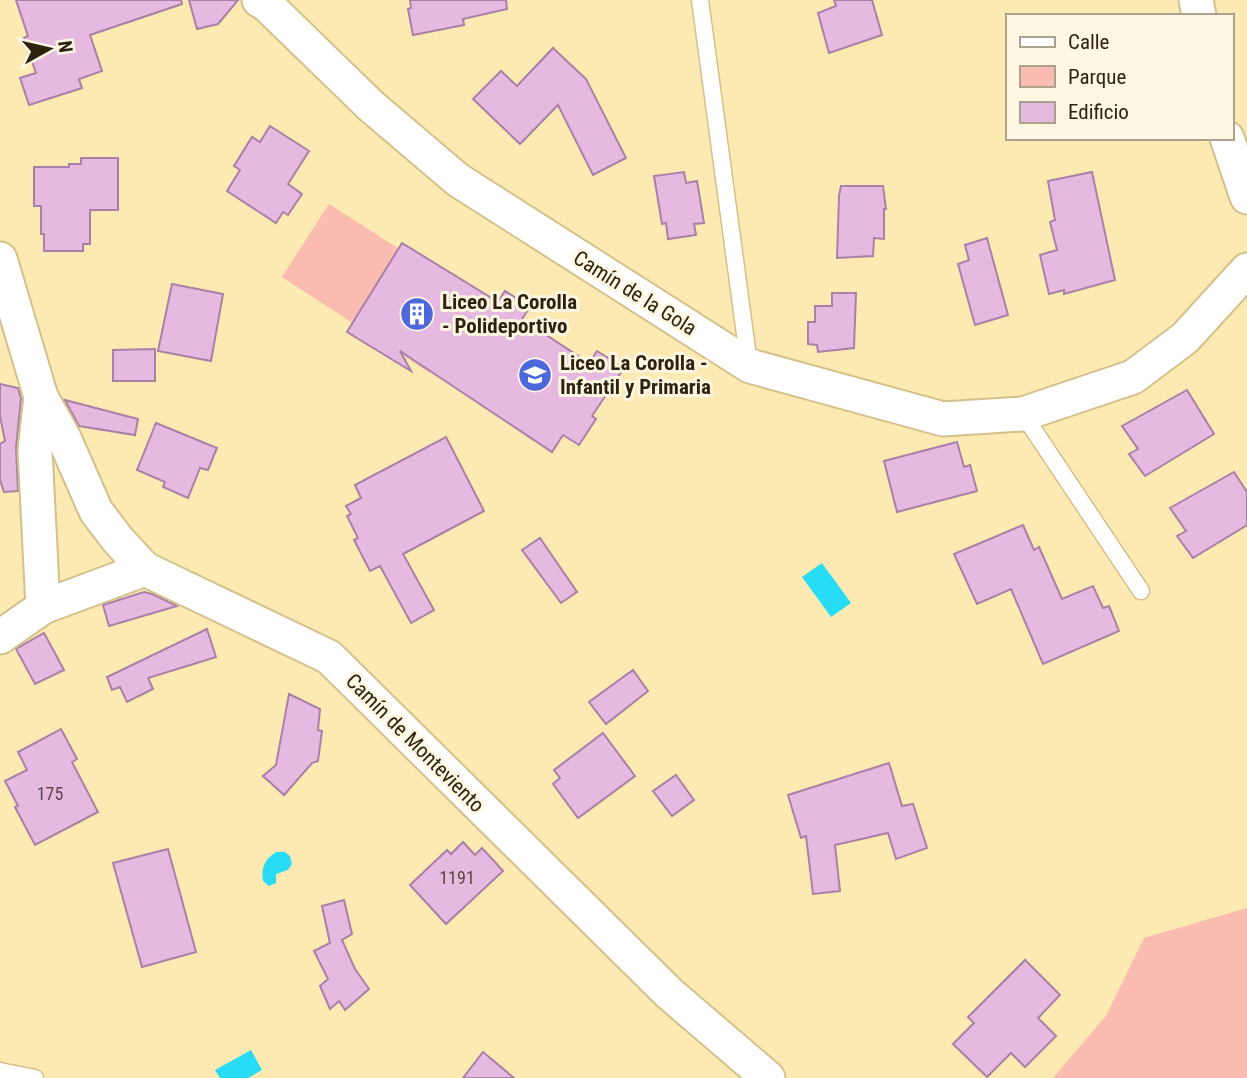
<svg xmlns="http://www.w3.org/2000/svg" width="1247" height="1078" viewBox="0 0 1247 1078" font-family="'Roboto Condensed',sans-serif">
  <style>
    .green { fill: #fabbb0 }
    .water { fill: #29dcf6 }
    .building { fill: #e6b9e1; stroke: #aa80a6; stroke-width: 2 }
    .lines { fill: none; stroke-linecap: round; stroke-linejoin: round }
    .lane-casing { stroke: #d4c08b; stroke-width: 19 }
    .street-casing { stroke: #d4c08b; stroke-width: 37 }
    .lane { stroke: #fff; stroke-width: 16 }
    .street { stroke: #fff; stroke-width: 33 }
    .labels { text-anchor: middle; stroke-width: 6; stroke-linejoin: round; paint-order: stroke }
    .number-label { font-size: 18px; fill: #5a4843 }
    .street-label { font-size: 21px; fill: #2b230e; stroke: #fff7e2 }
    .poi-label { font-size: 21px; font-weight: bold; fill: #2b230e; stroke: #fff7e2; text-anchor: start }
  </style>
  <rect width="100%" height="100%" fill="#fde9b2"/>
  <g class="green">
    <path d="M329,204L477,299L430,373L282,277Z"/>
    <path d="M1247,908V1078H1053L1106,1016L1144,938Z"/>
  </g>
  <g class="water">
    <path d="M822,563L851,603L831,617L802,577Z"/>
    <path d="M276,852H285L290,856L292,864L288,870L276,874V883L269,886L263,881C261,868 264,860 276,852Z"/>
    <path d="M251,1050L262,1070L248,1078H220L215,1070Z"/>
  </g>
  <g class="building">
    <path d="M16,0H181L182,4L90,35L102,71L79,79L82,88L29,105L20,78L36,73L24,38L28,36Z"/>
    <path d="M189,0H238L218,24L197,29Z"/>
    <path d="M410,0H506L507,9L463,19L464,25L413,35L408,9L411,8Z"/>
    <path d="M834,0H872L882,35L829,53L818,13L836,6Z"/>
    <path d="M553,48L586,79L626,158L593,175L558,105L520,144L473,99L501,71L517,86Z"/>
    <path d="M270,126L309,151L288,184L302,194L288,215L283,212L276,223L227,191L240,170L234,166L252,137L260,142Z"/>
    <path d="M81,158H118V210H90V244H83V251H44V234H41V206H34V167H69V164H81Z"/>
    <path d="M684,172L686,183L697,181L704,223L694,224L696,235L668,239L666,223L662,224L654,176Z"/>
    <path d="M1092,172L1115,280L1064,294V290L1049,294L1040,255L1057,250L1050,222L1055,220L1048,181Z"/>
    <path d="M841,186H883L886,209H884V239L874,238L873,256L837,258L839,196Z"/>
    <path d="M987,238L1008,315L975,325L958,264L969,260L965,245Z"/>
    <path d="M402,243L498,302L505,291L530,307L522,319L589,363L597,351L624,368L592,416L596,419L579,445L563,435L552,452L400,351L411,371L347,332Z"/>
    <path d="M172,284L223,294L211,361L158,351Z"/>
    <path d="M832,293H856L854,348L818,352L817,345L808,344V322H815V306H832Z"/>
    <path d="M155,349V381H113V350Z"/>
    <path d="M0,384L18,388L21,399L16,448L18,491L4,492L0,480V444L5,441L0,416Z"/>
    <path d="M1187,390L1214,434L1145,476L1129,454L1138,449L1122,426Z"/>
    <path d="M65,400L138,419L135,435L79,426Z"/>
    <path d="M156,423L217,448L208,470L200,468L188,498L163,487L165,482L137,470Z"/>
    <path d="M446,437L484,511L403,554L434,610L411,623L380,566L370,571L354,540L358,538L347,516L351,514L346,506L361,498L355,485Z"/>
    <path d="M957,442L964,467L970,465L977,491L897,512L884,461Z"/>
    <path d="M1234,472L1247,492V525L1193,558L1177,536L1186,531L1170,508Z"/>
    <path d="M1023,525L1034,550L1039,547L1062,599L1093,586L1103,608L1109,606L1119,631L1043,664L1011,589L977,604L954,554Z"/>
    <path d="M540,538L577,592L561,603L522,550Z"/>
    <path d="M144,592L152,594L177,606L109,626L103,605Z"/>
    <path d="M207,629L216,657L148,678L153,689L127,702L120,687L112,690L107,677Z"/>
    <path d="M44,633L64,670L35,684L16,649Z"/>
    <path d="M633,670L648,691L606,724L589,702Z"/>
    <path d="M289,694L320,709L318,730L322,731L318,761L312,763L284,795L263,776L276,765Z"/>
    <path d="M61,729L77,759L72,762L98,812L35,845L15,807L18,806L5,781L27,770L18,752Z"/>
    <path d="M603,733L635,776L578,818L553,784L560,778L554,770Z"/>
    <path d="M889,763L902,806L913,804L927,848L896,859L888,833L835,845L840,891L813,894L806,836L801,838L788,795Z"/>
    <path d="M676,775L694,800L672,816L653,791Z"/>
    <path d="M463,842L475,855L482,848L503,871L446,924L410,885L447,850L451,854Z"/>
    <path d="M168,849L196,952L142,967L113,863Z"/>
    <path d="M344,900L352,934L342,940L355,969L369,989L345,1010L339,1001L330,1009L320,986L328,979L314,951L330,943L322,906Z"/>
    <path d="M1025,960L1060,995L1038,1018L1056,1036L1025,1067L1011,1053L987,1077L953,1044L974,1023L968,1017Z"/>
    <path d="M483,1052L514,1078H463Z"/>
  </g>
  <g class="lines">
    <g class="lane-casing">
      <g id="lane">
        <path d="M700,0L749,364"/>
        <path d="M1023,414L1141,591"/>
        <path d="M0,1071L35,1078"/>
      </g>
    </g>
    <g class="street-casing">
      <g id="street">
        <path d="M259,0L267,5L371,106L458,180L750,366L943,419L1023,414L1133,377L1185,338L1247,270"/>
        <path d="M1196,0L1199,16"/>
        <path d="M1227,138L1247,197"/>
        <path d="M0,259L41,397L64,438L96,511L118,540L145,569"/>
        <path d="M41,397L35,450L43,607"/>
        <path d="M0,637L43,607L145,569L329,657L669,993L768,1078"/>
      </g>
    </g>
    <use href="#lane" class="lane"/>
    <use href="#street" class="street"/>
  </g>
  <defs>
    <g id="building-disc" transform="scale(1.75)"><circle r="9.5" fill="#4d67dc" stroke="#fff7e2"/><path d="M-4-6H4V6H1V3H-1V6H-4ZM-2.5-4.3h1.7v1.8h-1.7ZM.8-4.3h1.7v1.8H.8ZM-2.5-1h1.7V.8h-1.7ZM.8-1h1.7V.8H.8Z" fill="#fff"/></g>
    <g id="school-disc" transform="scale(1.75)"><circle r="9.5" fill="#4d67dc" stroke="#fff7e2"/><path d="M0-5L7-2L0 1L-7-2ZM-4 1L0 2.5L4 1V4Q0 6-4 4Z" fill="#fff"/></g>
  </defs>
  <g fill-rule="evenodd">
    <use href="#building-disc" x="417" y="314"/>
    <use href="#school-disc" x="535" y="375"/>
  </g>
  <g class="labels">
    <g class="number-label">
      <text x="50" y="800">175</text>
      <text x="457" y="884">1191</text>
    </g>
    <g class="street-label">
      <text transform="translate(635 293) rotate(32)" y="7">Camín de la Gola</text>
      <text transform="translate(415 743) rotate(45)" y="7">Camín de Monteviento</text>
    </g>
    <g class="poi-label">
      <text x="442" y="309">Liceo La Corolla<tspan x="442" dy="24">- Polideportivo</tspan></text>
      <text x="560" y="370">Liceo La Corolla -<tspan x="560" dy="24">Infantil y Primaria</tspan></text>
    </g>
  </g>
  <rect x="1006" y="14" width="228" height="126" fill="#fff7e2" stroke="#aaa28d" stroke-width="2"/>
  <rect x="1020" y="37" width="35" height="10" fill="#ffffff" stroke="#aaa28d" stroke-width="2"/>
  <text x="1068" y="49" font-size="21" fill="#2b230e">Calle</text>
  <rect x="1020" y="66" width="35" height="21" fill="#fabbb0" stroke="#aaa28d" stroke-width="2"/>
  <text x="1068" y="84" font-size="21" fill="#2b230e">Parque</text>
  <rect x="1020" y="102" width="35" height="21" fill="#e6b9e1" stroke="#aaa28d" stroke-width="2"/>
  <text x="1068" y="119" font-size="21" fill="#2b230e">Edificio</text>
  <g transform="translate(49 49) rotate(82)" stroke="#fff7e2" stroke-width="5" paint-order="stroke">
  <path d="M0-5L12 26L0 18L-12 26Z" fill="#2b230e"/>
  <text y="-10" font-size="19" font-weight="bold" text-anchor="middle" fill="#2b230e">N</text>
  </g>
</svg>
